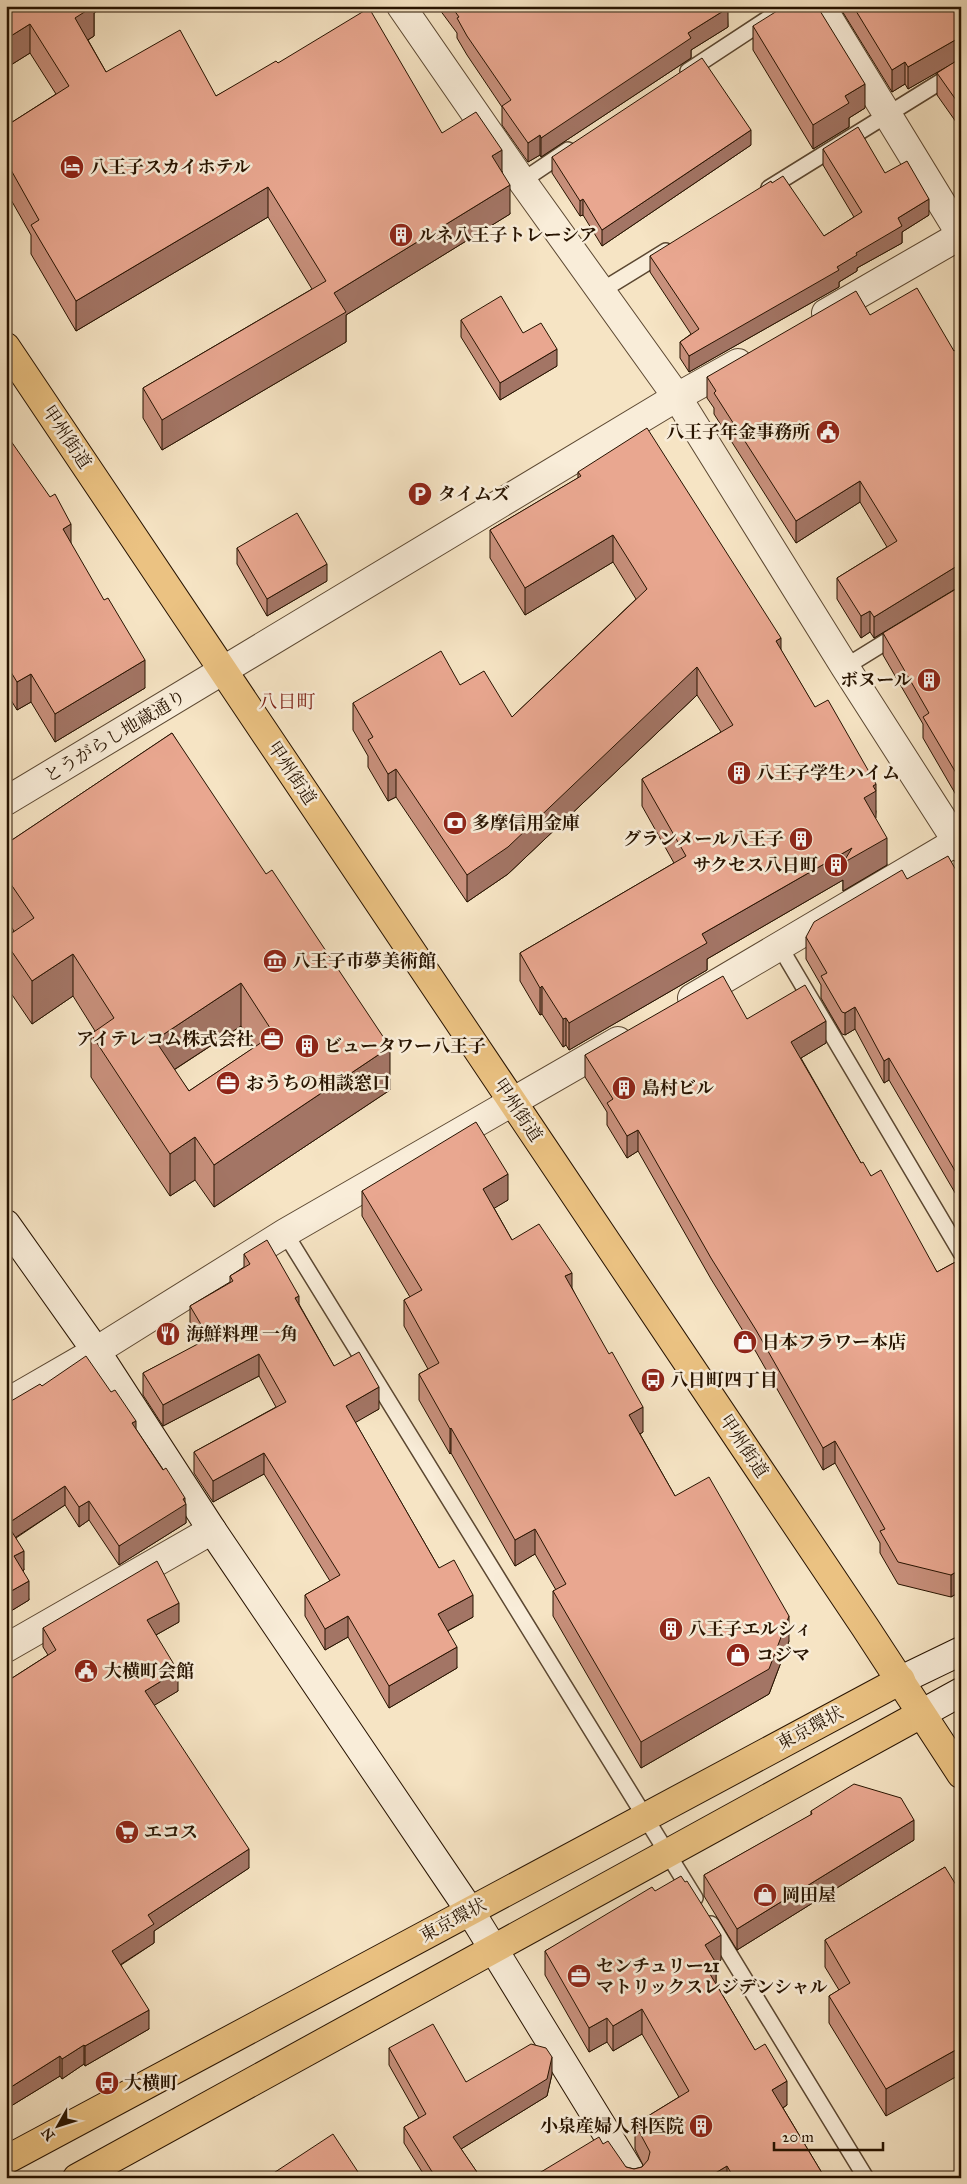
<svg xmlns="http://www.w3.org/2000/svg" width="967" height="2184" viewBox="0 0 967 2184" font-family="'IM FELL Great Primer','Noto Serif JP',serif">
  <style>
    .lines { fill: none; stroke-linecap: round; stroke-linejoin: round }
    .lane-casing { stroke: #5b4731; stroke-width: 18 }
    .street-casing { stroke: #5b4731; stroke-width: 30 }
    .secondary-casing { stroke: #271300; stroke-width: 30 }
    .highway-casing { stroke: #271300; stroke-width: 30 }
    .lane { stroke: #f9edd9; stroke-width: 15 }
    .street { stroke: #f9edd9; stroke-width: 28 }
    .secondary { stroke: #f9edd9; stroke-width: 28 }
    .highway { stroke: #ebc282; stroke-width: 28 }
    .wall { fill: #c8907c; stroke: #271300; fill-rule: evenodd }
    .shaded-wall { fill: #a37565; stroke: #271300 }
    .building { fill: #e9a790; stroke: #271300; fill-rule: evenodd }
    .labels { text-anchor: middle; stroke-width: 5; stroke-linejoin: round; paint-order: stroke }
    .poi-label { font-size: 18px; font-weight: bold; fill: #271300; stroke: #f9edd9; text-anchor: start }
    .street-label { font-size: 18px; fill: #271300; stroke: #f9edd9 }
    .neighbourhood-label { font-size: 19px; fill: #7a1f14; stroke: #f9edd9 }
  </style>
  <rect width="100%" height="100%" fill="#f6e4c4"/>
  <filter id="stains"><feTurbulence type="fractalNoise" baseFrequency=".004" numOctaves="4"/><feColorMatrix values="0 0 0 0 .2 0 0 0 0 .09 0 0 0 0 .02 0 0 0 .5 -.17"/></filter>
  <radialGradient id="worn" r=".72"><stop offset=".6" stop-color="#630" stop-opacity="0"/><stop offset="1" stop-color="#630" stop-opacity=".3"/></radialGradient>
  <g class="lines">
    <g class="lane-casing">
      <g id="lane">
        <path d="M688,71L787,6"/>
        <path d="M522,181L568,150"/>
        <path d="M769,188L961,69"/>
        <path d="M601,291L666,251"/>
        <path d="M845,667L900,633"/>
        <path d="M780,947L961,1253"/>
        <path d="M285,1233L695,1898"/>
        <path d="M711,1924L866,2178"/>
      </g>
    </g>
    <g class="street-casing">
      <g id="street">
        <path d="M401,6L522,181L677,397L845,667L961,848"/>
        <path d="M821,6L961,235"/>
        <path d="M826,313L961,235"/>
        <path d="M6,801L677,397L738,363"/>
        <path d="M692,998L961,839"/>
        <path d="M6,1403L96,1351L285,1233L618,1041"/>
        <path d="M6,1648L212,1530"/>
      </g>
    </g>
    <g class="secondary-casing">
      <g id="secondary">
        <path d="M6,1224L96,1351L212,1530L470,1911L634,2178"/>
        <path d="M901,1680L961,1651"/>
        <path d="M921,1714L961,1692"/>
      </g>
    </g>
    <g class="highway-casing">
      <g id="highway">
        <path d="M6,347L865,1627L961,1774"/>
        <path d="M6,2160L901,1680"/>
        <path d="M77,2178L921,1714"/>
      </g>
    </g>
    <use href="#lane" class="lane"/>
    <use href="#street" class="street"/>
    <use href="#secondary" class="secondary"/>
    <use href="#highway" class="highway"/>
  </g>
  <g class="wall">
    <path d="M6,6H104L94,13V36L88,40L106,72L216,96L278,63L442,133L502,171L510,214L346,315V342L162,450L143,418V388L312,289L268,217L76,331L31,254V235L6,191V126L56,94L30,53L6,68Z"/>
    <path d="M437,6H727L728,27L691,50V58L541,157L540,155L528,162L502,125V107L467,55L457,38V33Z"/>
    <path d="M839,6H961V129L937,95V73L953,63L908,89L905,84L892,92Z"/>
    <path d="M753,26L865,108L849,118V127L813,149L753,50Z"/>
    <path d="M961,134V158L960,156V135Z"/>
    <path d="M751,145L602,246L583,215L580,216L552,173V157Z"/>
    <path d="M823,149L885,173L929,215L902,232V243L857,268V271L839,282V287L689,372L680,358V342L691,334L650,272V256L824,236L854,217L823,165Z"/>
    <path d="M870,315L954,351L961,347L959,800L923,738V724L883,655V633L957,588L874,638L870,632L861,638L837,599V578L887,547L860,502L796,543L714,414V408L707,398V377Z"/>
    <path d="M461,320L557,366L500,400L461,337Z"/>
    <path d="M6,434L71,544L145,688L55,742L31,702L17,710L6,692Z"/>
    <path d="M578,472L781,650L876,811L875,819L887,865L843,891V880L707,959V970L569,1050L566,1045L563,1047L542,1014L540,1015L520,981V953L674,863L642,806V779L721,732L697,695L508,874L467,902L396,797L388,801L368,767V756L353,730V703L460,685L512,717L636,599L613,562L525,615L490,558V530L578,478Z"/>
    <path d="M237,548L327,581L267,616L237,564Z"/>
    <path d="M172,733L390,1090L214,1207L195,1180L170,1196L91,1077V1034L95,1031L73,996L32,1024L6,986V937L14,931L6,919V844ZM241,1026L255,1047L189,1091L174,1070Z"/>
    <path d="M907,879H961V1203L889,1080L884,1083L855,1029L845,1035L842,1034L821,998V985L806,959V937Z"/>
    <path d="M747,1019L826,1043L801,1058L861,1163L871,1176L937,1272L961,1259V1591L951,1597L898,1584L880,1553V1543L835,1463L823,1470L756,1352L711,1279L638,1151L627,1158L607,1125V1112L585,1077V1055Z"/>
    <path d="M362,1191L508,1200L494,1208L512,1240L572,1288L643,1432L640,1434L675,1496L789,1641L769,1694L641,1768L553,1616V1591L556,1590L535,1554L515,1566L451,1453L450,1454L419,1400V1374L428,1369L404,1326V1300L410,1297L362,1216Z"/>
    <path d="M244,1254L299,1304L334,1366L379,1409L355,1422L439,1568L473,1617L448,1631L457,1668L389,1708L348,1637L325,1650L305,1616V1595L330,1581L264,1474L213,1502L194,1473V1452L276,1407L259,1376L163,1426L143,1395V1373L199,1344L190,1328V1306L230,1282V1276L244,1267Z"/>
    <path d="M42,1386L136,1429L185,1502L186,1523L119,1565L89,1520L79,1527L65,1505L16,1538L24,1570L23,1571L29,1600L6,1614V1404Z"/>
    <path d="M179,1622L156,1635L178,1691L154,1705L249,1868L154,1931V1943L121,1965L149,2029L85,2066L84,2064L62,2079L60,2076L11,2106L9,2103L6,2105V1682L48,1655L43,1647V1628Z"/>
    <path d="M811,1811L914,1840L737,1950L704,1896V1875L811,1815Z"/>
    <path d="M945,1867L886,2116L829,2023V1996L839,1990L825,1967V1940Z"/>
    <path d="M655,1891L721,1960L716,1963V1984L787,2105L783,2108L825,2178H531L603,2144L626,2167L634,2169L642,2167L643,2165L635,2149V2124L679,2097L642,2034L613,2051L607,2042L589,2052L545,1975V1951Z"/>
    <path d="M389,2048L466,2082L552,2074L547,2096L461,2149L481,2178H426L404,2143V2127L419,2118L389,2065Z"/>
  </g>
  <g class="shaded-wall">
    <path d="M83,6H104L94,13V36L75,48V18Z"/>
    <path d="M728,8V27L691,50V58L541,157V138L688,33Z"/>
    <path d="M30,24V53L6,68V39Z"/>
    <path d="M957,39V61L908,89V67Z"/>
    <path d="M905,62V84L892,92V70Z"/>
    <path d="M865,84V108L849,118V127L813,149V125L845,96Z"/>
    <path d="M751,130V145L602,246V230Z"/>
    <path d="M540,135V155L528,162V143Z"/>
    <path d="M502,150V179L492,156Z"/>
    <path d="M510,185V214L346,315V342L162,450V420L334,293Z"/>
    <path d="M268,187V217L76,331V301Z"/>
    <path d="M583,199V215L580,216V201Z"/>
    <path d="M929,199V215L902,232V243L857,268V271L839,282V287L689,372V356L837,267L856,253L898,218Z"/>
    <path d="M557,349V366L500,400V383Z"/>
    <path d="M860,481V502L796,543V521Z"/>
    <path d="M71,524V551L63,529Z"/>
    <path d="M613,535V562L525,615V588Z"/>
    <path d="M327,564V581L267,616V599Z"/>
    <path d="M961,565V587L957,588L874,638V617L957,566Z"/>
    <path d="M870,611V632L861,638V616Z"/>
    <path d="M781,638V665L776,641Z"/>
    <path d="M145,660V688L55,742V714Z"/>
    <path d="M697,667V695L508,874L467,902V875Z"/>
    <path d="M31,674V702L17,710V682Z"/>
    <path d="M396,769V797L388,801V774Z"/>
    <path d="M961,777V798L959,800V778Z"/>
    <path d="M876,784V818L864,825V798L873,786Z"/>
    <path d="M887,838V865L843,891V880L707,959V970L569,1050V1023L702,934L852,848Z"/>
    <path d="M73,954V996L32,1024V981Z"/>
    <path d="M241,983V1026L155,1082V1040Z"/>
    <path d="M542,986V1014L540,1015V988Z"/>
    <path d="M855,1007V1029L845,1035V1013Z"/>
    <path d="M566,1018V1045L563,1047V1019Z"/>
    <path d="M826,1021V1043L791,1064V1042Z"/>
    <path d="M390,1047V1090L214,1207V1165Z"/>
    <path d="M889,1058V1080L884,1083V1061Z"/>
    <path d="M638,1130V1151L627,1158V1136Z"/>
    <path d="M195,1137V1180L170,1196V1154Z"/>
    <path d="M508,1174V1200L483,1215V1189Z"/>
    <path d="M572,1273V1298L565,1276Z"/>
    <path d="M299,1296V1318L295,1298Z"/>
    <path d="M259,1354V1376L163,1426V1405Z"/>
    <path d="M379,1387V1409L346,1428V1406Z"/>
    <path d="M643,1407V1432L629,1441V1415Z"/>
    <path d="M136,1421V1441L132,1423Z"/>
    <path d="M451,1428V1453L450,1454V1429Z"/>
    <path d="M835,1441V1463L823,1470V1448Z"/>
    <path d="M264,1453V1474L213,1502V1481Z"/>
    <path d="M65,1486V1505L7,1543V1524Z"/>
    <path d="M185,1498V1504H186V1523L119,1565V1546Z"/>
    <path d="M89,1501V1520L79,1527V1507Z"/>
    <path d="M535,1529V1554L515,1566V1540Z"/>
    <path d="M24,1551V1570L14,1576V1556Z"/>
    <path d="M961,1569V1591L951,1597V1575Z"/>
    <path d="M29,1581V1600L6,1614V1594Z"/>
    <path d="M473,1595V1617L438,1636V1614Z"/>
    <path d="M179,1603V1622L147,1640V1620Z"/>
    <path d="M348,1616V1637L325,1650V1629Z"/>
    <path d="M789,1616V1641L769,1694L641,1768V1742Z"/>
    <path d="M457,1647V1668L389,1708V1686Z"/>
    <path d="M178,1671V1691L145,1711V1691Z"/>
    <path d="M914,1820V1840L737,1950V1929Z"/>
    <path d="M249,1849V1868L154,1931V1943L112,1970V1951L148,1915Z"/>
    <path d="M721,1935V1960L705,1969V1945Z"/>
    <path d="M716,1963V1988L707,1969Z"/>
    <path d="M642,2009V2034L613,2051V2026Z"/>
    <path d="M149,2010V2029L85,2066V2046Z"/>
    <path d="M607,2018V2042L589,2052V2028Z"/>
    <path d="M84,2045V2064L62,2079V2059Z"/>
    <path d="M961,2047V2074L886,2116V2089Z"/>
    <path d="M60,2056V2076L11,2106V2087Z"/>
    <path d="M552,2057V2074L547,2096L453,2154V2137Z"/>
    <path d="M787,2081V2105L772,2115V2090Z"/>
    <path d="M9,2084V2103L6,2105V2086Z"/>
    <path d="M727,2166V2178H707Z"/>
  </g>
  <g class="building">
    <path d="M6,6H94L75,18L106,72L180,30L216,96L276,61L278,63L369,8L442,133L476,112L502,150L492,156L510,185L334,293L346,312L162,420L143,388L326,281L268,187L76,301L31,225L39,220L6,161V126L69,86L30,24L6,39Z"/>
    <path d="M451,6H727L728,8L688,33L691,38L541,138L540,135L528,143L502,106L511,100L467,36L457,18L459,17Z"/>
    <path d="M785,6H817L865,84L845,96L849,103L813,125L753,26Z"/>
    <path d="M853,6H961V39H957L908,67L905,62L892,70Z"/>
    <path d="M702,58L751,130L602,230L583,199L580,201L552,157Z"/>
    <path d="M961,58V107L937,73Z"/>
    <path d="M858,127L885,173L907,161L929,199L898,218L902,226L856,253L857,255L837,267L839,270L689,356L680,342L699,329L650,256L771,181L772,183L783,176L824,236L862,212L823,149Z"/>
    <path d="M917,288L954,351L961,347V565L957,566L874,617L870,611L861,616L837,578L897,541L860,481L796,521L714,393L716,391L707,377L856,291L870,315Z"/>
    <path d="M501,296L523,333L541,323L557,349L500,383L461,320Z"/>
    <path d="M647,428L781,638L776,641L815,707L828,700L876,784L873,786L876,791L864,798L887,838L843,863L852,848L702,934L707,943L569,1023L566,1018L563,1019L542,986L540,988L520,953L686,856L642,779L733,725L697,667L508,847L467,875L396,769L388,774L368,740L373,737L353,703L441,651L460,685L484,671L512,717L647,589L613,535L525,588L490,530L581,476L578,472Z"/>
    <path d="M6,434L50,497L55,494L71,524L63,529L104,600L108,598L145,660L55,714L31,674L17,682L6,664Z"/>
    <path d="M297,513L327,564L267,599L237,548Z"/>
    <path d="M961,586V777L959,778L923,717L929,713L883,633Z"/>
    <path d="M172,733L266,874L272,870L390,1047L214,1165L195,1137L170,1154L91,1034L114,1018L73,954L32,981L6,943V937L34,918L6,877V844ZM241,983L274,1034L189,1091L155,1040Z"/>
    <path d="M948,856L961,879V1181L889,1058L884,1061L855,1007L845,1013L842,1012L821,976L827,973L806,937L814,922L902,870L907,879Z"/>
    <path d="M723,976L747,1019L805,985L826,1021L791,1042L861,1163L863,1162L871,1176L881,1170L937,1272L961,1259V1569L951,1575L898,1562L880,1531L885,1529L835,1441L823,1448L756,1330L711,1258L638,1130L627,1136L607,1103L613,1099L585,1055Z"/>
    <path d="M476,1122L508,1174L483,1189L512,1240L539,1224L572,1273L565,1276L609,1354L612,1352L643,1407L629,1415L675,1496L709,1477L789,1616L769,1669L641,1742L553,1591L566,1584L535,1529L515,1540L451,1428L450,1429L419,1374L439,1363L404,1300L422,1290L362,1191Z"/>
    <path d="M267,1240L299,1296L295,1298L334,1366L359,1352L379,1387L346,1406L439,1568L454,1560L473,1595L438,1614L457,1647L389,1686L348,1616L325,1629L305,1595L340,1575L264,1453L213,1481L194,1452L286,1402L259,1354L163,1405L143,1373L209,1338L190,1306L233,1281L230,1276L250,1264L244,1254Z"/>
    <path d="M86,1356L111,1392L115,1390L136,1421L132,1423L163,1470L166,1468L185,1498L183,1499L186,1504L119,1546L89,1501L79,1507L65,1486L7,1524L24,1551L14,1556L29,1581L6,1594V1404L40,1384L42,1386Z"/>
    <path d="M157,1561L179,1603L147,1620L178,1671L145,1691L249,1849L148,1915L154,1924L112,1951L149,2010L85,2046L84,2045L62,2059L60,2056L11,2087L9,2084L6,2086V1682L56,1650L43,1628Z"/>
    <path d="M854,1784L901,1798L914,1820L737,1929L704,1875L812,1814L811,1811Z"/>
    <path d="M945,1867L961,1893V2047L886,2089L829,1996L850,1983L825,1940Z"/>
    <path d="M681,1876L685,1882L687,1881L721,1935L705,1945L716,1963L707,1969L755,2050L765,2044L787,2081L772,2090L825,2178H734L727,2166L707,2178H531L599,2137L603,2144L608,2141L626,2167L634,2169L642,2167L648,2160L650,2152L635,2124L689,2091L642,2009L613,2026L607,2018L589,2028L545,1951L652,1887L655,1891Z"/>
    <path d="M433,2024L466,2082L531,2044L546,2048L552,2057L547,2079L453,2137L481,2178H436L404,2127L426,2114L389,2048Z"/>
    <path d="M333,2134L362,2178H266Z"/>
  </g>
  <defs>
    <g id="hotel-disc" transform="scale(1.25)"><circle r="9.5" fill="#8f2418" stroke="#f9edd9"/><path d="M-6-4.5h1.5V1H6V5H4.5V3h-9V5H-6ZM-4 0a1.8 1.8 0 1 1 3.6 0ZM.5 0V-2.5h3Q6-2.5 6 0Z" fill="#fff"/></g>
    <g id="building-disc" transform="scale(1.25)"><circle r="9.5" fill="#8f2418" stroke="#f9edd9"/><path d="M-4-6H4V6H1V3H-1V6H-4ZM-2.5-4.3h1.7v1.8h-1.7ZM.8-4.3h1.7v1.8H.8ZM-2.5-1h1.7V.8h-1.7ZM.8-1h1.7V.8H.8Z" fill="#fff"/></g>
    <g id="civic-disc" transform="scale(1.25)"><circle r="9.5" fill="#8f2418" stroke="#f9edd9"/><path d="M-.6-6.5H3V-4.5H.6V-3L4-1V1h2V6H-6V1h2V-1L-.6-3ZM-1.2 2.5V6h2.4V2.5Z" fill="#fff"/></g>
    <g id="parking-disc" transform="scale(1.25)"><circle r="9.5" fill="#8f2418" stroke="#f9edd9"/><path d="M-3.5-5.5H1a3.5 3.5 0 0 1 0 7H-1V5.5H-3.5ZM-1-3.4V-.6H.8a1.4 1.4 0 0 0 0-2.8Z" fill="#fff"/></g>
    <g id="bank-disc" transform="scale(1.25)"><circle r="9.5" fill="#8f2418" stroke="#f9edd9"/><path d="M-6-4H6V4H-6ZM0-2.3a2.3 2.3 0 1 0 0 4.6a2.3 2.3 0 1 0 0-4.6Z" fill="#fff"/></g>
    <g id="museum-disc" transform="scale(1.25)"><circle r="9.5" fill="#8f2418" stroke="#f9edd9"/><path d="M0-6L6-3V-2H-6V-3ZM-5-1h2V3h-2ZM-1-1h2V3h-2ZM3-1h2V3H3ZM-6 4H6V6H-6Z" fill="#fff"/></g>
    <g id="office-disc" transform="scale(1.25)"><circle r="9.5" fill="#8f2418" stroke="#f9edd9"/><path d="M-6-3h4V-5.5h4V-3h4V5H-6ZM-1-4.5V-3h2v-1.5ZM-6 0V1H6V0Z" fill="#fff"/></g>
    <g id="restaurant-disc" transform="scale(1.25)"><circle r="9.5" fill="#8f2418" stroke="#f9edd9"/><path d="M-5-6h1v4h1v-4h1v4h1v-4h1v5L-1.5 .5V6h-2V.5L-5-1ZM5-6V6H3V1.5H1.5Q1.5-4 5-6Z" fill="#fff"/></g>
    <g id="shop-disc" transform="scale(1.25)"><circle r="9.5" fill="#8f2418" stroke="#f9edd9"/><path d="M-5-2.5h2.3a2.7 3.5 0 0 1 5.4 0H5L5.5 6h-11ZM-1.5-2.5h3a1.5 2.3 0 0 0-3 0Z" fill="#fff"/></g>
    <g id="bus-disc" transform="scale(1.25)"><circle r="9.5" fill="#8f2418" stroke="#f9edd9"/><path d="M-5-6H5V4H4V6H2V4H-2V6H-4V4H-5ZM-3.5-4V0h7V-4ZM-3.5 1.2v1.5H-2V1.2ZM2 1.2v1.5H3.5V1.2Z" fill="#fff"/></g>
    <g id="supermarket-disc" transform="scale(1.25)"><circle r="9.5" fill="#8f2418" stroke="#f9edd9"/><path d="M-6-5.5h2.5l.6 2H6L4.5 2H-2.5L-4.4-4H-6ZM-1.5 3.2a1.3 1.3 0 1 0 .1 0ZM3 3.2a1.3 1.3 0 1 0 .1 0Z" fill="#fff"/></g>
  </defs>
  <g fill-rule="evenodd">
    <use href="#hotel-disc" x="72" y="167"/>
    <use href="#building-disc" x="401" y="235"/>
    <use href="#civic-disc" x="828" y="432"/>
    <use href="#parking-disc" x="420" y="494"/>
    <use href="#building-disc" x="929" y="680"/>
    <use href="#building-disc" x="739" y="773"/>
    <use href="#bank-disc" x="455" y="823"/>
    <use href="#building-disc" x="801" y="839"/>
    <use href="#building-disc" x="836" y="865"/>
    <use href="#museum-disc" x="275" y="961"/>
    <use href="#office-disc" x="272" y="1039"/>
    <use href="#building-disc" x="307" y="1046"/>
    <use href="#office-disc" x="228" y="1083"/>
    <use href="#building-disc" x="624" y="1088"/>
    <use href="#restaurant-disc" x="168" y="1334"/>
    <use href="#shop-disc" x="745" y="1342"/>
    <use href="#bus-disc" x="653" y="1380"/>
    <use href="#building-disc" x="671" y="1629"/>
    <use href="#shop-disc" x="738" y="1655"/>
    <use href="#civic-disc" x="86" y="1671"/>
    <use href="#supermarket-disc" x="127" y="1832"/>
    <use href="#shop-disc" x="765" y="1895"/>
    <use href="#office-disc" x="579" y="1976"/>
    <use href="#bus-disc" x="107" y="2083"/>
    <use href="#building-disc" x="701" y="2126"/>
  </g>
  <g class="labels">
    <g class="poi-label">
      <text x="90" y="173">八王子スカイホテル</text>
      <text x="418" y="241">ルネ八王子トレーシア</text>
      <text x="810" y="438" text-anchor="end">八王子年金事務所</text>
      <text x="438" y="500">タイムズ</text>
      <text x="912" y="686" text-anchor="end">ボヌール</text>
      <text x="756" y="779">八王子学生ハイム</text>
      <text x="472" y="829">多摩信用金庫</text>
      <text x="784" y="845" text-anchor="end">グランメール八王子</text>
      <text x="818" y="871" text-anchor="end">サクセス八日町</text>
      <text x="292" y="967">八王子市夢美術館</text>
      <text x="254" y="1045" text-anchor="end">アイテレコム株式会社</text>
      <text x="324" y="1052">ビュータワー八王子</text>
      <text x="246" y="1089">おうちの相談窓口</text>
      <text x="642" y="1094">島村ビル</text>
      <text x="186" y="1340">海鮮料理 一角</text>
      <text x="762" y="1348">日本フラワー本店</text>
      <text x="670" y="1386">八日町四丁目</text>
      <text x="688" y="1635">八王子エルシィ</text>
      <text x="756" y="1661">コジマ</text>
      <text x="104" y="1677">大横町会館</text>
      <text x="144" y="1838">エコス</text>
      <text x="782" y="1901">岡田屋</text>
      <text x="596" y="1972">センチュリー21<tspan x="596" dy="21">マトリックスレジデンシャル</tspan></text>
      <text x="124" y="2089">大横町</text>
      <text x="684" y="2132" text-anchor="end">小泉産婦人科医院</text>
    </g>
    <g class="street-label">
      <text transform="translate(67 437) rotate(56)" y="6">甲州街道</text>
      <text transform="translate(115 736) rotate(-31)" y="6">とうがらし地蔵通り</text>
      <text transform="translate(292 773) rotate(56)" y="6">甲州街道</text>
      <text transform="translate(518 1110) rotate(56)" y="6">甲州街道</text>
      <text transform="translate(744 1446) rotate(56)" y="6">甲州街道</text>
      <text transform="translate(810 1728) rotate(-28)" y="6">東京環状</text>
      <text transform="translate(453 1920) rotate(-28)" y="6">東京環状</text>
    </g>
    <g class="neighbourhood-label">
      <text x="287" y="708">八日町</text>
    </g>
  </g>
  <rect width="967" height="2184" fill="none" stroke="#f6e4c4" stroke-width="25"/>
  <rect x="8" y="8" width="952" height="2169" fill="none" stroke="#271300" stroke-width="2.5"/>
  <rect x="12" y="12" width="942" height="2159" fill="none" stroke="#271300"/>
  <g transform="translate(58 2126) rotate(231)" stroke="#f9edd9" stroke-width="4" paint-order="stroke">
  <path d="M0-4L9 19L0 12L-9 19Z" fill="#271300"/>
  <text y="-8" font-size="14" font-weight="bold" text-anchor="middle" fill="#271300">N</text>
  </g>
  <path d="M774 2142v8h109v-8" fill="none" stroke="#271300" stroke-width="2.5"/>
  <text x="782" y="2142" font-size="15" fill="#271300" stroke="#f9edd9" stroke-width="4" paint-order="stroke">20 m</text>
  <rect width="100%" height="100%" filter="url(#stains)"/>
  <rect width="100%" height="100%" fill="url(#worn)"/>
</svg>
